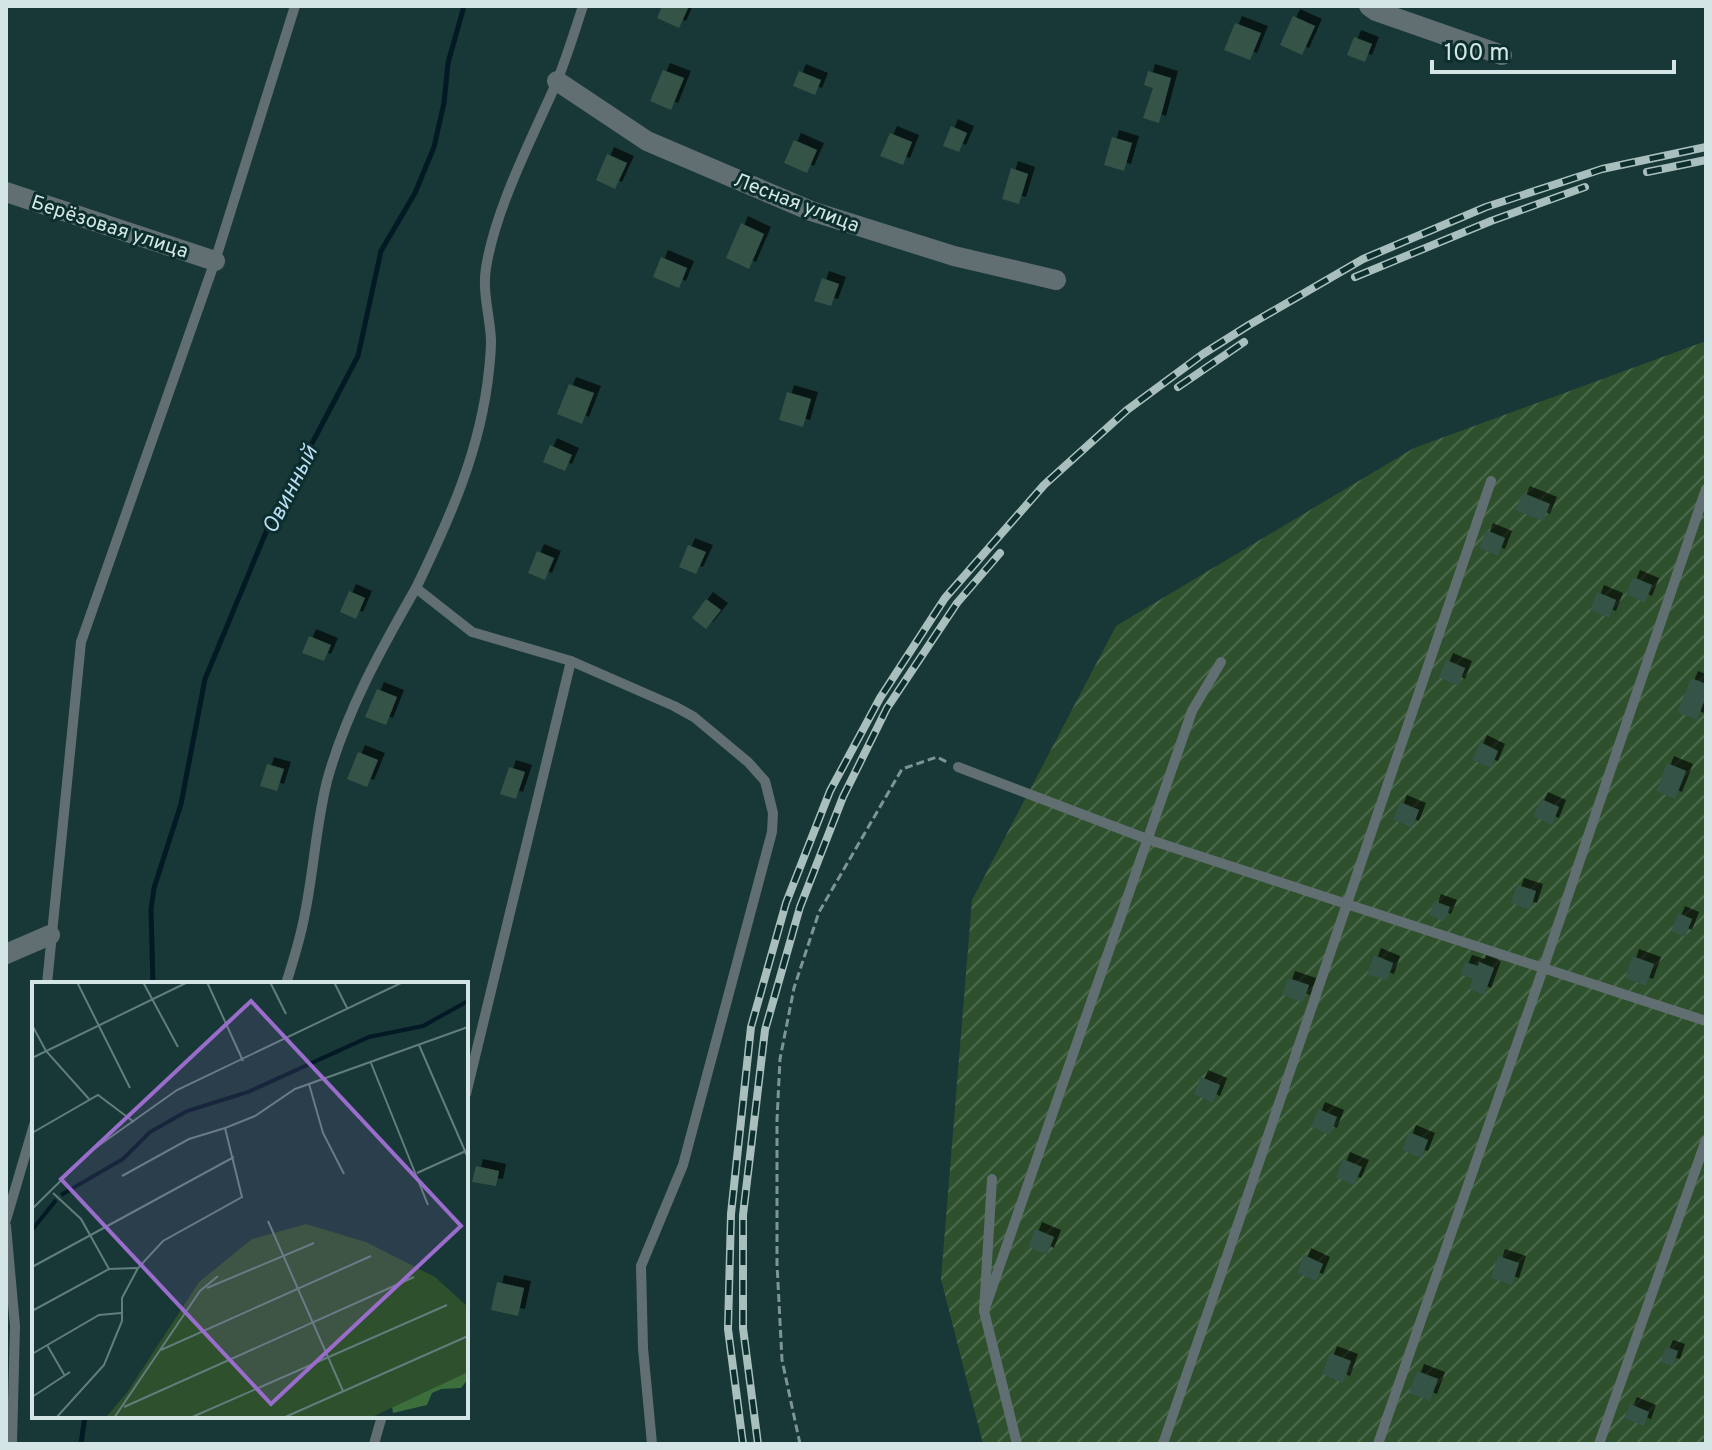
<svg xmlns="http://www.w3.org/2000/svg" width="1712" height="1450" viewBox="0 0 1712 1450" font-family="Overpass,sans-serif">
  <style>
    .garden { fill: url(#garden-furrows) }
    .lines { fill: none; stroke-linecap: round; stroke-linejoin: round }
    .stream { stroke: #031925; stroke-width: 5 }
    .building { fill: #365247; filter: url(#shadow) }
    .path { stroke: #7d9594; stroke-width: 3; stroke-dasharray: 8 4; stroke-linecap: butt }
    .lane { stroke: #616f72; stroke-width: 10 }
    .street { stroke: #616f72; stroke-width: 20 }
    .rail-casing { stroke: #a9bfbd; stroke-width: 8 }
    .rail { stroke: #0c2e2c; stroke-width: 5; stroke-dasharray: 15; stroke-linecap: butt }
    .labels { text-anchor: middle; stroke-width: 6; stroke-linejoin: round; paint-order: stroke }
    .street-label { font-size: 20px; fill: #d3e5e4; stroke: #0c2e2c }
    .water-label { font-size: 22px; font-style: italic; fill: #b8ddf4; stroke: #0c2e2c }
    .inset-river { fill: none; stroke: #031925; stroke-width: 4 }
    .inset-road { fill: none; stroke: #627d7c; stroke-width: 2 }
    .view { fill: #9a6dcc; fill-opacity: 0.15; stroke: #9a6dcc; stroke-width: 4 }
    .inset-edge { fill: none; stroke: #d3e5e4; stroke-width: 4 }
  </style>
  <defs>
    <pattern id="garden-furrows" width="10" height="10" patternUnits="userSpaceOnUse" patternTransform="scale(2)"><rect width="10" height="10" fill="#2e502d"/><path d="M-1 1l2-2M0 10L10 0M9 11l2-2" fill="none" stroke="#4b694b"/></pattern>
    <filter id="shadow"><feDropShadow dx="7" dy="-7" stdDeviation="0" flood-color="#0009"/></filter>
  </defs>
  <rect width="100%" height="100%" fill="#173836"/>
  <path class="garden" d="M1706,341V1444H983L941,1279L972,900L1116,626L1414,448Z"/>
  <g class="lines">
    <g class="stream">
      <path d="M153,984L151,910L154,888L181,804L205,679L269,525L358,356L381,251L415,193L434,147L444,103L448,63L464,6"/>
      <path d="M81,1444L85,1416"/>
    </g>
  </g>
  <g class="building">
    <path d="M662,6H689L679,28L657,18Z"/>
    <path d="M1293,16L1315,26L1302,55L1280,45Z"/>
    <path d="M1235,23L1261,33L1250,60L1224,50Z"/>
    <path d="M1354,37L1372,44L1365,62L1347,55Z"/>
    <path d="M663,70L684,78L671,110L650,101Z"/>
    <path d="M799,71L821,80L815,95L793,86Z"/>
    <path d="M1148,71L1171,78L1159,123L1143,118L1153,88L1144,85Z"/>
    <path d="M951,126L967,133L959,152L943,146Z"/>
    <path d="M890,133L912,142L903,165L880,156Z"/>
    <path d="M1112,137L1132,143L1124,171L1104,165Z"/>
    <path d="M794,140L817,150L807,173L784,163Z"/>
    <path d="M607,154L627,163L615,189L596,180Z"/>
    <path d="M1011,168L1028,174L1019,204L1002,199Z"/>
    <path d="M741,223L764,234L749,269L726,258Z"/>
    <path d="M661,257L687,268L679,288L653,277Z"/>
    <path d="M822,278L839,284L831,306L814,301Z"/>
    <path d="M569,384L594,393L582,424L557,414Z"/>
    <path d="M787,392L811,399L803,427L779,420Z"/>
    <path d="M550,445L572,455L565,471L543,462Z"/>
    <path d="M1523,493L1550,504L1543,521L1515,510Z"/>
    <path d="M1486,530L1505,538L1498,556L1479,548Z"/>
    <path d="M688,545L706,552L696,574L679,567Z"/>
    <path d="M537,551L554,558L545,580L528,573Z"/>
    <path d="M1633,577L1652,585L1645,603L1626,594Z"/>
    <path d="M349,591L365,598L356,619L340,612Z"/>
    <path d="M1597,592L1616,600L1609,618L1590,610Z"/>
    <path d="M706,599L721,610L706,629L692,618Z"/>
    <path d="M309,636L331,645L324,661L302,653Z"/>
    <path d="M1446,660L1465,668L1458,686L1439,677Z"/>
    <path d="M1691,678L1706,684V696L1697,720L1677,712Z"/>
    <path d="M377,689L397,697L386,725L365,717Z"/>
    <path d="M1480,742L1498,751L1491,768L1472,760Z"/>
    <path d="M358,752L378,760L367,787L347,779Z"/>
    <path d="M1667,763L1686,771L1675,799L1656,791Z"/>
    <path d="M267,764L284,769L277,791L260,786Z"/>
    <path d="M509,767L525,772L516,799L500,794Z"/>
    <path d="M1541,799L1559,807L1552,825L1533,816Z"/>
    <path d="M1400,802L1419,810L1412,828L1393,819Z"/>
    <path d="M1517,885L1536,891L1530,910L1511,903Z"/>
    <path d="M1434,901L1450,907L1444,921L1429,915Z"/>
    <path d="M1678,913L1692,919L1685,937L1671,931Z"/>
    <path d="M1374,955L1393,963L1387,981L1367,974Z"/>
    <path d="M1632,956L1654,964L1646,986L1625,978Z"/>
    <path d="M1465,962L1478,966L1479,962L1494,968L1484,995L1469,989L1473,979L1460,974Z"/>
    <path d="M1288,978L1309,985L1303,1002L1282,995Z"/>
    <path d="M1201,1077L1220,1085L1213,1103L1194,1094Z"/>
    <path d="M1318,1109L1337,1117L1330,1135L1311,1127Z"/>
    <path d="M1409,1132L1428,1140L1421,1158L1402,1150Z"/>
    <path d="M1343,1159L1362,1167L1354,1185L1336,1177Z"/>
    <path d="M476,1166L499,1171L496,1186L472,1182Z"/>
    <path d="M1035,1229L1054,1237L1047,1255L1028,1247Z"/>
    <path d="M1304,1255L1323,1264L1316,1281L1297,1273Z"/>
    <path d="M1498,1256L1519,1263L1512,1285L1491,1278Z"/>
    <path d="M497,1282L524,1288L518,1316L491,1310Z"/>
    <path d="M1666,1347L1678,1351L1673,1366L1660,1362Z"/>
    <path d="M1330,1353L1351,1361L1343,1383L1322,1374Z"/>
    <path d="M1417,1371L1438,1379L1430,1401L1409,1393Z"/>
    <path d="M1630,1404L1649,1412L1644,1426L1624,1418Z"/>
  </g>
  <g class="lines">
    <path class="path" d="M800,1444L782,1360L777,1264V1120L780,1059L794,988L819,912L902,769L937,757L947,762"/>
    <g class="lane">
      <path d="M583,6C574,33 566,60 555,86C531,140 495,210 486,268C482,292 490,316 491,340C491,350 490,361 489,370C481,449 450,518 416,588L472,632L571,661L674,706L694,717L748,762L765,781L773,813L772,832L683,1165L641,1266L643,1348L652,1444"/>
      <path d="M958,767L1147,839L1706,1021"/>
      <path d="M47,984L81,642L215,261L295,6"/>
      <path d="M286,984C293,961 301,937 305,913C314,869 316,825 327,781C346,712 381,649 416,588"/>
      <path d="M466,1094L571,661"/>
      <path d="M992,1179L984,1311L1017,1444"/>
      <path d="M6,1220L34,1125"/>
      <path d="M6,1226L15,1326L12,1444"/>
      <path d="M984,1311L1192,711L1221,662"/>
      <path d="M374,1444L382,1416"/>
      <path d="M1163,1444L1491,481"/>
      <path d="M1378,1444L1543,969L1706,489"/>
      <path d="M1599,1444L1706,1140"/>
    </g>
    <g class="street">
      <path d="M1369,6L1376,11L1502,55"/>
      <path d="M557,81L647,141L811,211L954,256L1056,280"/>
      <path d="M6,192L215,261"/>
      <path d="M6,954L50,935"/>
    </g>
    <g class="rail-casing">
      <g id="rail">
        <path d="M1647,172L1706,160"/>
        <path d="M1355,277L1491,221L1585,187"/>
        <path d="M1178,387L1244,342"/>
        <path d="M743,1444L728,1329L731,1214L751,1027L786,903L830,791L880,698L945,598L1044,485L1127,410L1203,354L1249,325L1363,259L1486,207L1602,169L1706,147"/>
        <path d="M758,1444L743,1328V1215L765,1030L800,907L843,797L887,708L957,603L1000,553"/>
      </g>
    </g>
    <use href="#rail" class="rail"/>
  </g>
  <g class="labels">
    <g class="street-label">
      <text transform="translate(797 202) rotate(21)" y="7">Лесная улица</text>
      <text transform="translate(110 226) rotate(18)" y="7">Берёзовая улица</text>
    </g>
    <g class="water-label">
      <text transform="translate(289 489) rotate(-63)" y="8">Овинный</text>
    </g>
  </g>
  <g transform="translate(32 982)">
    <rect width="436" height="436" fill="#173836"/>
    <path d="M436,374V397L429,406L409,407L400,411L395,423L361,431L360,424Z" fill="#3d6f3c"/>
    <path d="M274,242L334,260L403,295L436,325V390L338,436H73L94,412L167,300L220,257Z" fill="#2e502d"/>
    <path class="inset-river" d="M29,213L91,177L118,150L155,129L216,110L337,55L391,44L436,19M0,248L24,218"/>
    <path class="inset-road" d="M45,0L98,106M111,0L146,65M175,0L211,79M238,0L254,32M302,0L315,26M0,43L14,69L57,117M387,63L436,176M0,76L156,0M339,81L396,223M277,102L291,151L312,192M0,151L66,113L102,140M385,191L436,168M90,194L157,157L193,146M21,211L49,237L77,287M0,227L59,169L145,108L371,0M236,239L311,409M0,285L202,175M175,306L282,261M0,329L77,287L105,286M15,363L33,394M129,368L339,274M0,372L67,333L89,331M0,415L38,390M92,425L382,295M24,436L72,383L90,339V316L106,286L131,259L210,215L193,146L223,134L263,107L436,45M82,436L168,309L186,294M158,436L415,323M251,436L436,354"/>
    <path class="view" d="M219,19L429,244L239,422L29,197Z"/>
    <rect width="436" height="436" class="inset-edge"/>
  </g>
  <rect width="1712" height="1450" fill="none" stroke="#d3e5e4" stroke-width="16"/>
  <path d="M1432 60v12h242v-12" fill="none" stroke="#d3e5e4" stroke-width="4"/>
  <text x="1444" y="60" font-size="24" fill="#d3e5e4" stroke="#0c2e2c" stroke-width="6" paint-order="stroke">100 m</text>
</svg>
